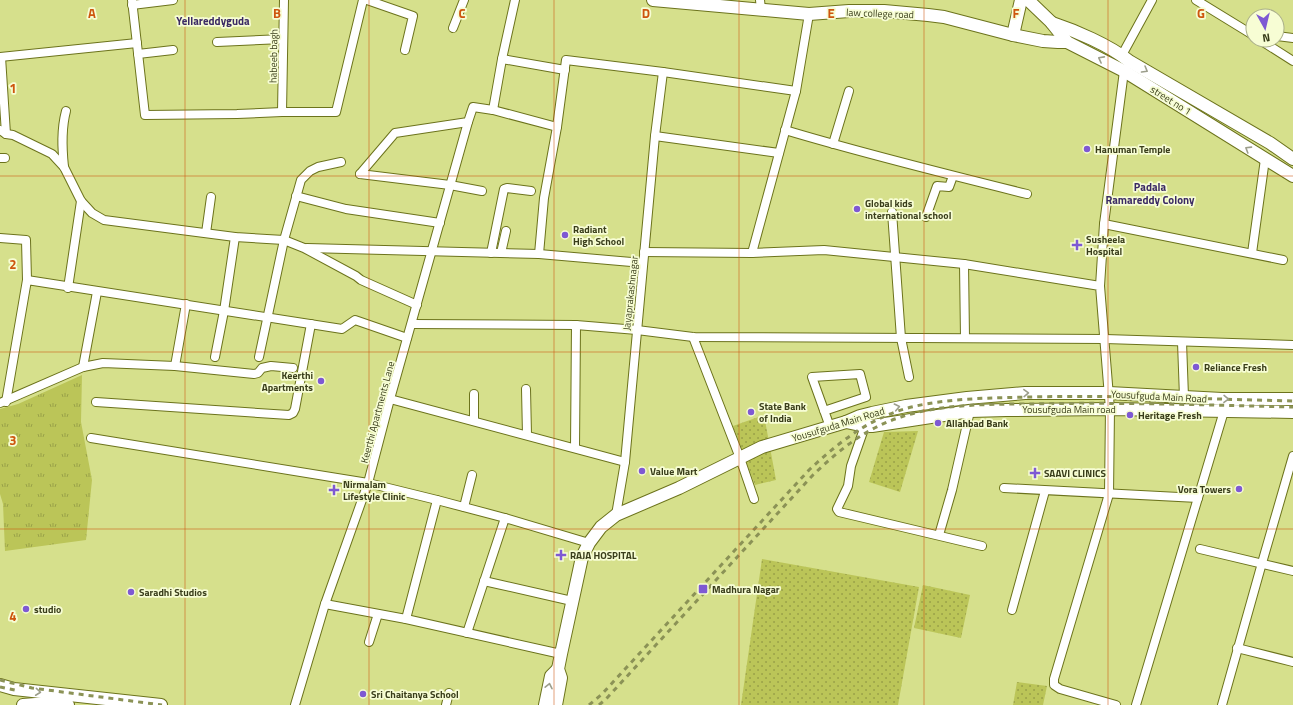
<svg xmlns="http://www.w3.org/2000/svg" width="1293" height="705" viewBox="0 0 1293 705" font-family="'Titillium Web',sans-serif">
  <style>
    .grass { fill: url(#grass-tufts) }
    .park { fill: url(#park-dots) }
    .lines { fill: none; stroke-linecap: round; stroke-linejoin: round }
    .street-casing { stroke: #6c731c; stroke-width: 10 }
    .secondary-casing { stroke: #6c731c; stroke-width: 14 }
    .street { stroke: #fff; stroke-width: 8 }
    .secondary { stroke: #fff; stroke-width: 12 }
    .rail { stroke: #8b9256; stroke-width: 3; stroke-dasharray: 5 5; stroke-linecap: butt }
    .oneway { stroke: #9c9e8c }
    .grid { fill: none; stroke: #ce550e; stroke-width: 1; stroke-opacity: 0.55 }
    .poi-dot { fill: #7e59d3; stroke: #f7fdd4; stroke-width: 1.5 }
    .labels { text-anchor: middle; stroke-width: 3.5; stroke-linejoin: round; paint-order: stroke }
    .street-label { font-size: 10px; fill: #393d1a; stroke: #f7fdd4 }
    .poi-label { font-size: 10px; font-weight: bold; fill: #393d1a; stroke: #f7fdd4; text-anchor: start }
    .neighbourhood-label { font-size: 11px; font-weight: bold; fill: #3a2964; stroke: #f7fdd4 }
    .grid-label { font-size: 13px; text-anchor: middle; font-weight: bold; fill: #ce550e; stroke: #f7fdd4; stroke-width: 3.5; stroke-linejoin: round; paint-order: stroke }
  </style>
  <defs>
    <pattern id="grass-tufts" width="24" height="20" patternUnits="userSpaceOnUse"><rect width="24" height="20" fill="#bbc558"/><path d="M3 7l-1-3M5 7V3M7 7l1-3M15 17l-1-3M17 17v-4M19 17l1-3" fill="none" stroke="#99a148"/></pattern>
    <pattern id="park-dots" width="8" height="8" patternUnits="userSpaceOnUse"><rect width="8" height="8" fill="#bbc558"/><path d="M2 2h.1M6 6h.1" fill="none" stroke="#99a148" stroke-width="1.8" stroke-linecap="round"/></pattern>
  </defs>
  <rect width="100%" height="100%" fill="#d6e08c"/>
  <path class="grass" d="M82,375L81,422L92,480L86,540L5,551L3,504L0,494V409L18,404Z"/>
  <g class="park">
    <path d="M764,415L776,480L755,485L733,426Z"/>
    <path d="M918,431L900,492L869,482L884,432Z"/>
    <path d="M762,559L919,587L898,705H741Z"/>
    <path d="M923,585L970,595L961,638L914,628Z"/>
    <path d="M1017,682L1047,686L1043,705H1013Z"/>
  </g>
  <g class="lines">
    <g class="street-casing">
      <g id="street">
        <path d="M132,0L145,115L237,114L282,112H336L363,0"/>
        <path d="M367,0L413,16L405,50"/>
        <path d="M760,0L761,9"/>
        <path d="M1196,0L1253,35"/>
        <path d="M132,5L173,0"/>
        <path d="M453,28L464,0"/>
        <path d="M1277,36L1293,38"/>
        <path d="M1260,40L1293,61"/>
        <path d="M217,42L283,39"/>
        <path d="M138,54L173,50"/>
        <path d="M1122,55L1152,0"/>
        <path d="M0,57L137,43"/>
        <path d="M1,57L6,134"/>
        <path d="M502,59L565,70"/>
        <path d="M493,110L502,59L515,0"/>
        <path d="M282,112L284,0"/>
        <path d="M0,130L6,134L13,135L52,154L64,167L81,201L92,213L104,220L235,237L284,240L304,248L356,276L361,280L417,305"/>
        <path d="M785,130C865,154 946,174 1027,194"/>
        <path d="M655,136L779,153"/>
        <path d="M833,144L849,91"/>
        <path d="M0,158H5"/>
        <path d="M64,167C62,148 61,130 66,111"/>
        <path d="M360,174L395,133L468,122L473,107L493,110L557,127"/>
        <path d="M360,174L450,185L482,191"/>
        <path d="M296,196L346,209L440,223"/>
        <path d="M892,212L901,338L909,377"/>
        <path d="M926,217L937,186L949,187L953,176"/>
        <path d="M1104,224L1283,260"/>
        <path d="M206,233L211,197"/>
        <path d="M0,238L26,240L27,280"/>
        <path d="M307,248L539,254L643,263"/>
        <path d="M644,252L752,253L824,250L964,264L1100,286L1110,409L1109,494L1054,679V685L1060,689L1116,705"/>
        <path d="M491,253L504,189L507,188L531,191"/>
        <path d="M501,253L506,231"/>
        <path d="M752,253L796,91L809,14"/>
        <path d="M1252,253L1265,159"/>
        <path d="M539,254L544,198L557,127L566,60L663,72L796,91"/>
        <path d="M964,264L965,338"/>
        <path d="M1100,286L1104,224L1124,71L1126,69"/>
        <path d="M68,288L81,201"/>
        <path d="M412,324L576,325L637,330L693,337L1105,339L1293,345"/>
        <path d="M693,337L740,458L754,499"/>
        <path d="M1182,342L1184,397"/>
        <path d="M215,357L224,311L235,237"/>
        <path d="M259,357L284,240L301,180L310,171L318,167L341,162"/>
        <path d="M175,366L186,304"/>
        <path d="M83,367L97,292"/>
        <path d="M526,389L527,435"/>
        <path d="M390,399L625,462"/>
        <path d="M6,402L27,280L342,329L355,320L407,338"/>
        <path d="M96,402L289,415L293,413L295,409L311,324"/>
        <path d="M0,403L83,367L103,363L175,366L254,374L258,373L262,368L271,366L293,368"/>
        <path d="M824,411L866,397L860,374L812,377L830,427"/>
        <path d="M474,421V394"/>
        <path d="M865,426L851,466L848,486L837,509L839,512L982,546"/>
        <path d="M91,438L368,483L437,500L505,518L589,543"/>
        <path d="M575,448L576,325"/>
        <path d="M1004,488L1198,498"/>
        <path d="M464,507L472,475"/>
        <path d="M616,515L625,462L655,136L663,72"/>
        <path d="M939,535L952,490L970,411"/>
        <path d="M1200,549L1293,571"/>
        <path d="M484,581L572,601"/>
        <path d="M325,604L406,619L561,654"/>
        <path d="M1012,610L1045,491"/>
        <path d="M406,619L437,500"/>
        <path d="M467,633L505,518"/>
        <path d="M369,642L378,614"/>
        <path d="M1237,648L1293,662"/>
        <path d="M295,705L325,604L368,483L390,399L468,122"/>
        <path d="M446,705L449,693"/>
        <path d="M1136,705L1224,411"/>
        <path d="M1222,705L1262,563L1293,456"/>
      </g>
    </g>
    <g class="secondary-casing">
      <g id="secondary">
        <path d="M653,0L809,14L849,11H884L928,15L944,17L1013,35L1043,41L1058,42H1067"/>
        <path d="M1028,0L1051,22L1067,42L1124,71L1293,176"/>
        <path d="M1052,23C1076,31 1109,45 1129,61L1270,143L1293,159"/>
        <path d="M1013,35L1021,0"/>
        <path d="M846,422L865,426H872L970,411L1006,410L1110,409L1293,412"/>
        <path d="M0,685L14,689L161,705"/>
        <path d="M23,705L48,703L68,705"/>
        <path d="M545,705L551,676L558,669"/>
        <path d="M556,705L561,678L558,669L561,654L579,571L582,557L589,543L601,527L616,515L679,488L762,447L846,422L860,416L872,413L906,406L967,398L1025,393H1109L1222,399H1293"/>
      </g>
    </g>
    <use href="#street" class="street"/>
    <use href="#secondary" class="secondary"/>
    <g class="rail">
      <path d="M0,680L32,688L162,705"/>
      <path d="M0,687L19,691"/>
      <path d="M589,705L602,694L809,470C836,445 863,423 898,411C936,398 990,398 1030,397C1118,395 1205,399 1293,401"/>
      <path d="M599,705L606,699L813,475C839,450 866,428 901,417C939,404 992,404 1033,404C1119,402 1206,405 1293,407"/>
    </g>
  </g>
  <defs><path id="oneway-chevron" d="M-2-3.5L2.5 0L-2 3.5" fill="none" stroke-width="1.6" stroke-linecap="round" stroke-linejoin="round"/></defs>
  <g class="oneway">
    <use href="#oneway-chevron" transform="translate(1101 59) rotate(-152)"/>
    <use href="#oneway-chevron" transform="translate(1145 70) rotate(30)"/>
    <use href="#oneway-chevron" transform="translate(1248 149) rotate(-148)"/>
    <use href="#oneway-chevron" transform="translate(1026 393) rotate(-2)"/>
    <use href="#oneway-chevron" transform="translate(1226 399) rotate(1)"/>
    <use href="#oneway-chevron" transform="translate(897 407) rotate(-12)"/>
    <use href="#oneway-chevron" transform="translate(549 686) rotate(-78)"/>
    <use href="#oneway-chevron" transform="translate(38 692) rotate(6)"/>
  </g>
  <path class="grid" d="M185,0V705M369,0V705M554,0V705M739,0V705M924,0V705M1108,0V705M0,176H1293M0,352H1293M0,529H1293"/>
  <g class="poi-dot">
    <circle cx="1087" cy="149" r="4"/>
    <circle cx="857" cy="209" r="4"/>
    <circle cx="565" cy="235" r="4"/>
    <path d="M1075 239h4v4h4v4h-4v4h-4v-4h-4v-4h4z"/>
    <circle cx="1196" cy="367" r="4"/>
    <circle cx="321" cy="381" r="4"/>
    <circle cx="751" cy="412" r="4"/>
    <circle cx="1130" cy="415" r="4"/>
    <circle cx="938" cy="423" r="4"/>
    <circle cx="642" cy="471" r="4"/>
    <path d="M1033 467h4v4h4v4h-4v4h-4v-4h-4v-4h4z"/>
    <circle cx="1239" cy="489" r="4"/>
    <path d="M332 484h4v4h4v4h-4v4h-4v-4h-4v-4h4z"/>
    <path d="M559 549h4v4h4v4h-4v4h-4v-4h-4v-4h4z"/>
    <rect x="698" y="584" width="10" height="10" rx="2"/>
    <circle cx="131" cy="592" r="4"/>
    <circle cx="26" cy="609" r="4"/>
    <circle cx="363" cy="694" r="4"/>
  </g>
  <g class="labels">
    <g class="street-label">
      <text transform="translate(880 13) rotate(2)" y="4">law college road</text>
      <text transform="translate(273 56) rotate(-89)" y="4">habeeb bagh</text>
      <text transform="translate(1171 100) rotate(32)" y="4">street no 1</text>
      <text transform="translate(630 293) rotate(-84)" y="4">Jayaprakashnagar</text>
      <text transform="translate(1159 396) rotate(3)" y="4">Yousufguda Main Road</text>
      <text x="1069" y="413">Yousufguda Main road</text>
      <text transform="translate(377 412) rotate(-75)" y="4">Keerthi Apartments Lane</text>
      <text transform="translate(838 424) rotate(-17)" y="4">Yousufguda Main Road</text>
    </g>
    <g class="poi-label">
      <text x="1095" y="153">Hanuman Temple</text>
      <text x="865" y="207">Global kids<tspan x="865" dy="12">international school</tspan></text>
      <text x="573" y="233">Radiant<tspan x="573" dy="12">High School</tspan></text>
      <text x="1086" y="243">Susheela<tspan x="1086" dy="12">Hospital</tspan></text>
      <text x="1204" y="371">Reliance Fresh</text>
      <text x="313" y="379" text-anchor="end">Keerthi<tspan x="313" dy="12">Apartments</tspan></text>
      <text x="759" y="410">State Bank<tspan x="759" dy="12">of India</tspan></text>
      <text x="1138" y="419">Heritage Fresh</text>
      <text x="946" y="427">Allahbad Bank</text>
      <text x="650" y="475">Value Mart</text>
      <text x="1044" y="477">SAAVI CLINICS</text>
      <text x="343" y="488">Nirmalam<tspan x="343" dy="12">Lifestyle Clinic</tspan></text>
      <text x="1231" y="493" text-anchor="end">Vora Towers</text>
      <text x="570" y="559">RAJA HOSPITAL</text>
      <text x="712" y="593">Madhura Nagar</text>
      <text x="139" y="596">Saradhi Studios</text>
      <text x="34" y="613">studio</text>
      <text x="371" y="698">Sri Chaitanya School</text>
    </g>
    <g class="neighbourhood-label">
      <text x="213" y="25">Yellareddyguda</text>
      <text x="1150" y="191">Padala<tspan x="1150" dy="13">Ramareddy Colony</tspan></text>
    </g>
  </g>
  <g class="grid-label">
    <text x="92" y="18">A</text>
    <text x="277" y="18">B</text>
    <text x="462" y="18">C</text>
    <text x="646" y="18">D</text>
    <text x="831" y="18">E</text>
    <text x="1016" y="18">F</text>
    <text x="1201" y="18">G</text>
    <text x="13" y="93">1</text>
    <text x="13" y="269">2</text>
    <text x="13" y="445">3</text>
    <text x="13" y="621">4</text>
  </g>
  <g transform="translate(1265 28) rotate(172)"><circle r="19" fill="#f7fdd4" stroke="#abb08a"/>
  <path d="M0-3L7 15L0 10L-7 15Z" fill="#7e59d3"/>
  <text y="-6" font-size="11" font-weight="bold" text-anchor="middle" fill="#393d1a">N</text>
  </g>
</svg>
